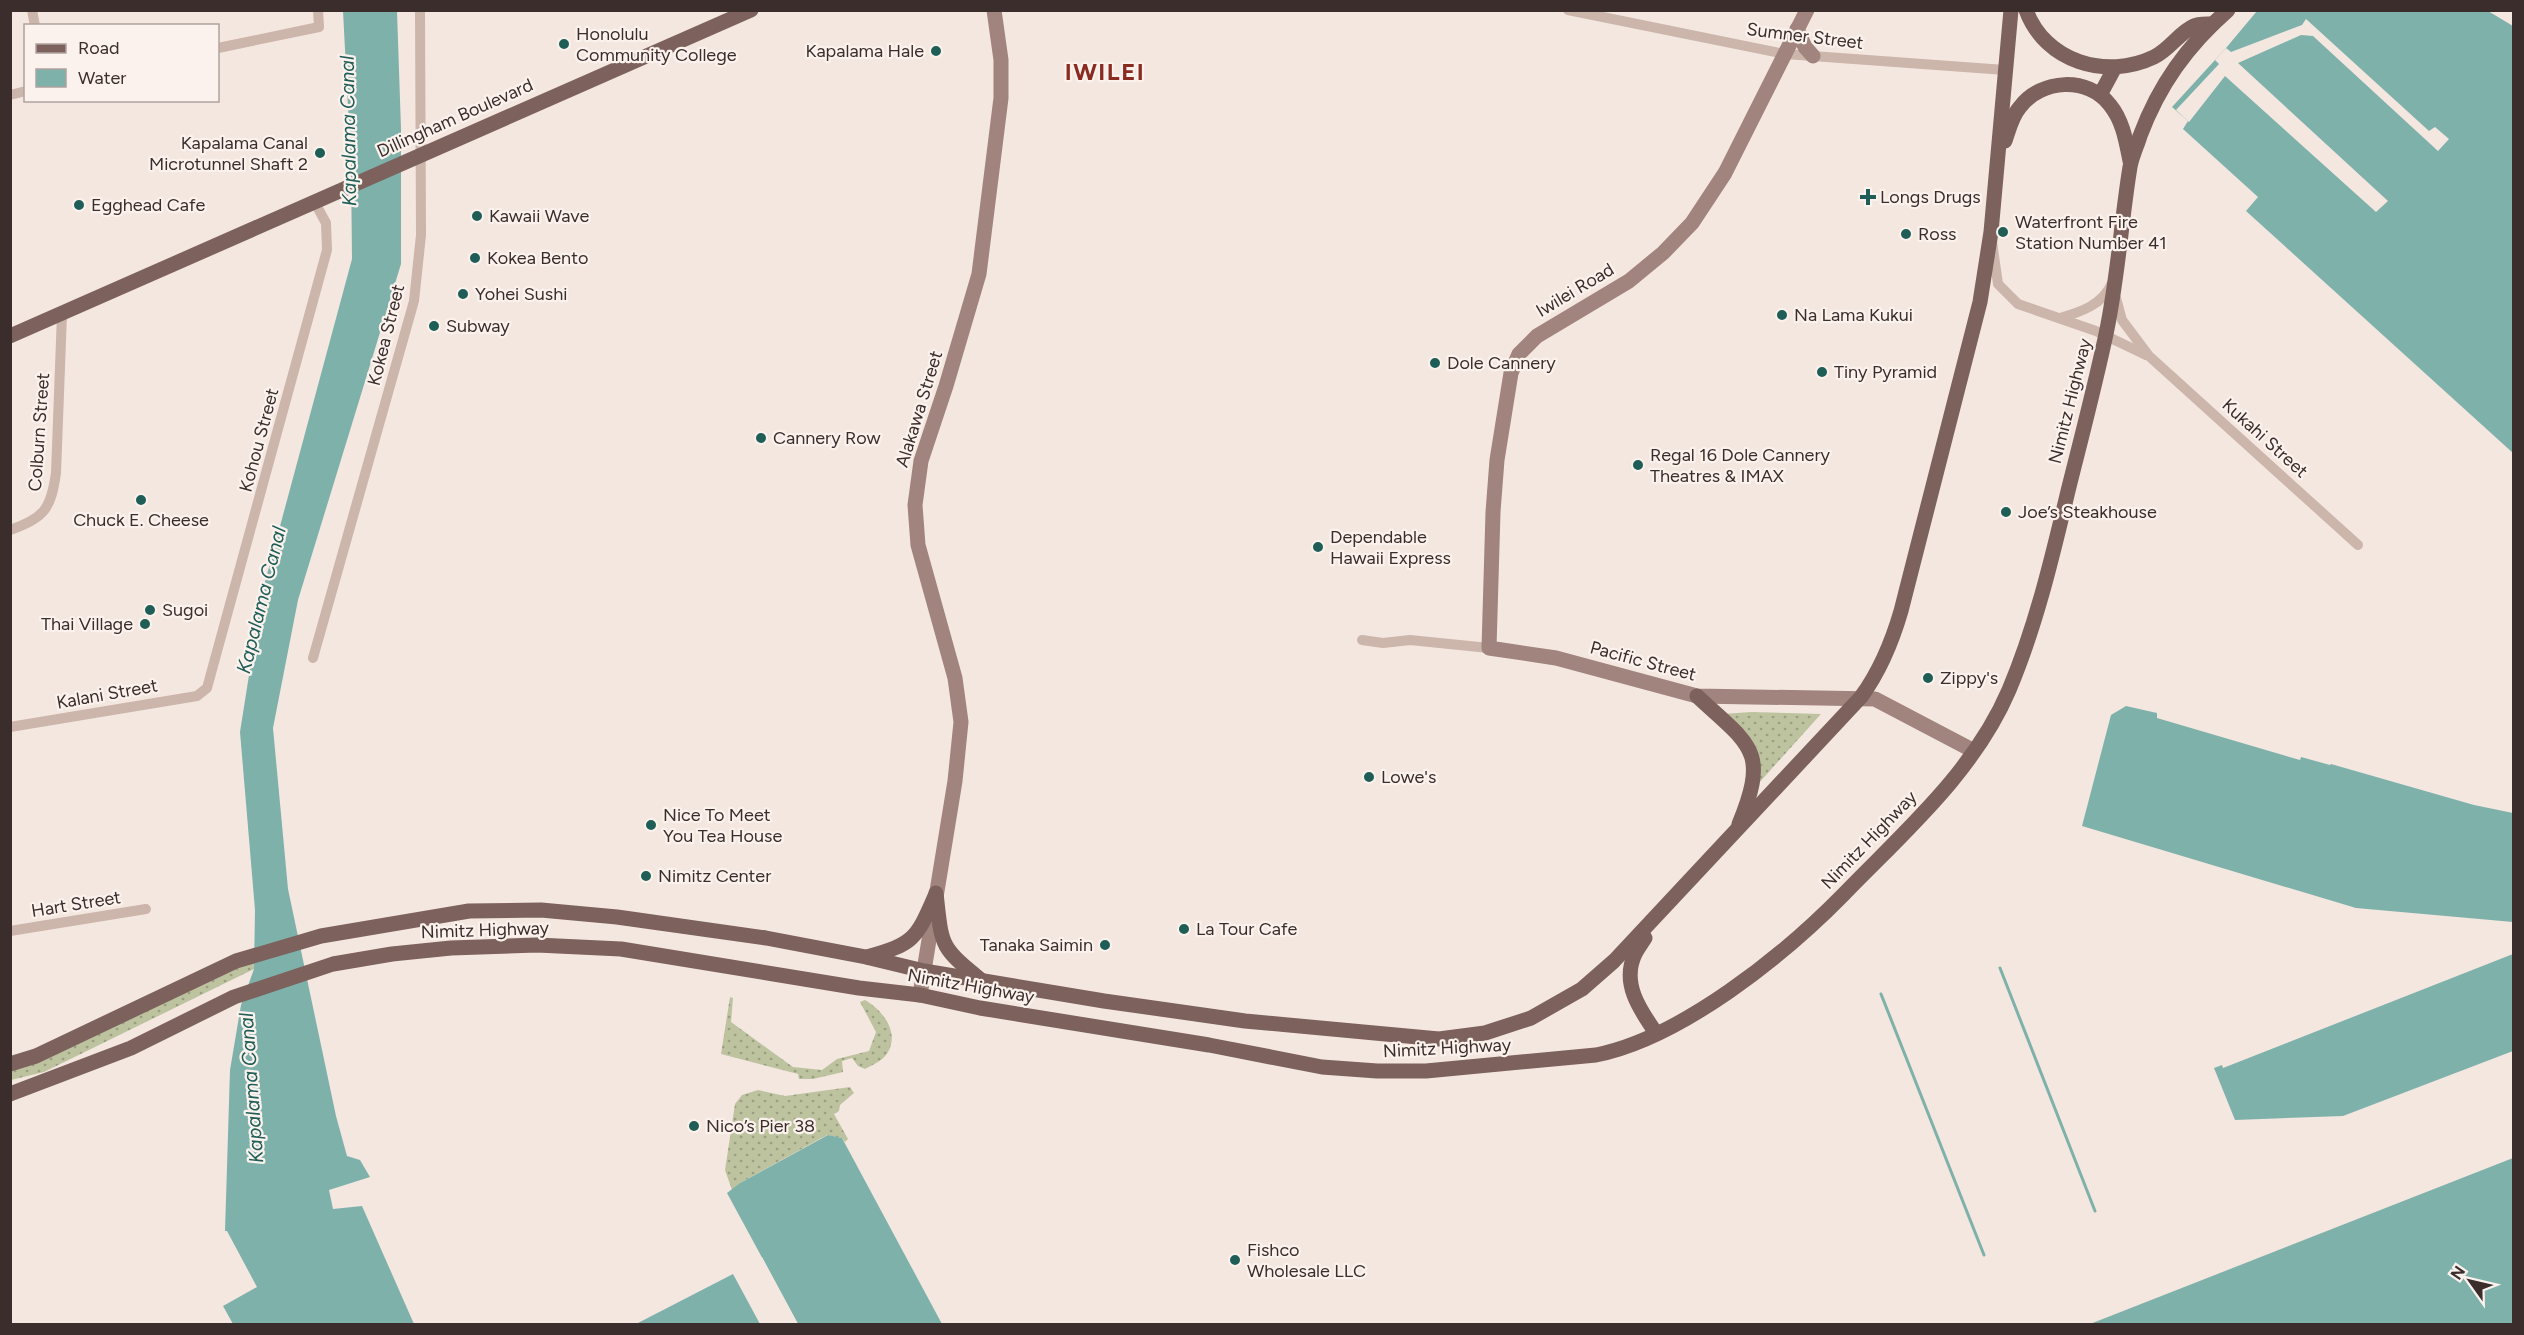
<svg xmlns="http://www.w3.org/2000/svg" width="2524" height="1335" viewBox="0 0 2524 1335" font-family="Figtree,sans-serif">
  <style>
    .grass { fill: url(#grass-dots) }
    .water { fill: #7fb1ab }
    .pier { fill: #f4e7e0 }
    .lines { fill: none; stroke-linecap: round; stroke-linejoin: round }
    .stream { stroke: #7fb1ab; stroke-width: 3 }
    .street { stroke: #ccb5ab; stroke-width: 10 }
    .secondary { stroke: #a0847d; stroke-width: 15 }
    .primary { stroke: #7c615c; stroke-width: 15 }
    .poi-dot { fill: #1f5d57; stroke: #fbf2ed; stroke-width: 2 }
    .labels { text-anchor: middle; stroke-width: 4.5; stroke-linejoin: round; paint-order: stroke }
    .poi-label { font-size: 18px; fill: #3a2d2b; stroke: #fbf2ed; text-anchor: start }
    .street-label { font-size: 18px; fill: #3a2d2b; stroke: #fbf2ed }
    .water-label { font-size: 20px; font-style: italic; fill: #1f5d57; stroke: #fbf2ed }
    .district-label { font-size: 24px; font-weight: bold; letter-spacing: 1.5px; fill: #8a2b22; stroke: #fbf2ed }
  </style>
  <defs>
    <pattern id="grass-dots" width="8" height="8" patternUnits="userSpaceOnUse" patternTransform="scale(1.5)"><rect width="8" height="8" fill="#bdc39f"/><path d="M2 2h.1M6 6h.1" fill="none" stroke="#9b9f82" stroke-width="1.8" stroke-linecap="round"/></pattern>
  </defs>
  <rect width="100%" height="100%" fill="#f4e7e0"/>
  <g class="grass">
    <path d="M1751,712L1821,714L1758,784L1722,714Z"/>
    <path d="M254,955V969L44,1072L11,1080V1072Z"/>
    <path d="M730,997L733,998L731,1022L793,1067L822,1070L837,1059L869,1051L876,1032L860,1002L865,1000C881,1009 900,1031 888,1052C883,1061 874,1064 865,1069L858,1066L852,1058L842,1061L843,1072L813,1079H799L798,1074L721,1054Z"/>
    <path d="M850,1087L854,1093L840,1105L839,1111L834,1114L848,1139L845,1142L842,1138L827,1135L740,1183L732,1190L725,1170L735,1104L742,1095L758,1090L785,1096Z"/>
  </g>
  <g class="water">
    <path d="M343,11H397L401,129V264L298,600L273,728L288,889L336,1116L347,1156L360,1160L370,1177L329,1190L333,1209L362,1206L414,1324H233L223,1306L257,1287L227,1231H225L230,1070L241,1005L254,969L255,910L240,732L262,593L352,259L351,165Z"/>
    <path d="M2257,11H2488L2513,26V453L2246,211L2258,197L2183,129L2188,121L2172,107L2226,48Z"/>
    <path d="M2126,706L2157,713V718L2300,760L2301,757L2330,765L2331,764L2474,805L2513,813V922L2356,908L2082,826L2111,715Z"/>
    <path d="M2513,954V1051L2343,1116L2235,1120L2214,1068L2222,1065L2223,1068Z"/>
    <path d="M828,1135L842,1138L942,1324H798L727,1193L740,1183Z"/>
    <path d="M2513,1158V1324H2090Z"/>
    <path d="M733,1274L760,1324H636Z"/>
  </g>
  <g class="pier">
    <path d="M2306,19L2429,131L2435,127L2449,139L2438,151L2313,36L2301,35L2238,63L2388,201L2376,212L2225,76L2189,122L2176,110L2219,64L2215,60L2226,48L2231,52L2302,25Z"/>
    <path d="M761,1257H762L798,1324H794L759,1259Z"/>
  </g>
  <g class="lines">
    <g class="stream">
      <path d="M2000,968L2095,1211"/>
      <path d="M1881,994L1984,1255"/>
    </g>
    <g class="street">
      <path d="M32,10L35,26"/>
      <path d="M1568,10L1785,54L2005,70"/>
      <path d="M218,48L319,27L318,10"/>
      <path d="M10,95L26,91"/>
      <path d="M1992,242L1998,284L2018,304L2096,331L2146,355"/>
      <path d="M2116,298L2122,320L2149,356L2358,545"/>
      <path d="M2060,318C2080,312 2103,305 2112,283"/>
      <path d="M10,530C45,518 51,508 56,473L62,314"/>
      <path d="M1362,640L1383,643L1410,640L1489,648"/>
      <path d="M313,658L414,301L421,235L420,10"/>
      <path d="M10,727L197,696L207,688L327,250L326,223L314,201"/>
      <path d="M10,931L146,909"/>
    </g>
    <g class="secondary">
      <path d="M1807,10L1725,173L1692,223L1663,253L1629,281L1537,336L1519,354L1511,373L1497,460L1493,512L1489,648L1556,658L1697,696L1875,699L1974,751"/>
      <path d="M1797,29L1805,47L1813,56"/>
      <path d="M920,995L955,781L961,722L955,678L918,545L915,505L921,461L946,386L979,274L1001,98V60L994,10"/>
    </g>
    <g class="primary">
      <path d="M2026,10C2045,62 2106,80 2154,57C2169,50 2180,32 2194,26C2199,23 2208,24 2213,24"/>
      <path d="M2100,95L2114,69"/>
      <path d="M2005,141C2009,129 2012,116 2020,107C2041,79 2088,76 2110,105C2123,121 2126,141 2130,161"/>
      <path d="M10,336L751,10"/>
      <path d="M1697,696C1749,745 1770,749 1739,824"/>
      <path d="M936,893C942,946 939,946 981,980"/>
      <path d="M1645,938C1642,943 1638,948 1635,954C1621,983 1640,1010 1656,1033"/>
      <path d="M867,957C913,944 916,940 935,896"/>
      <path d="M10,1064L36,1056L236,961L321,936L469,911L541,910L617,917L766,938L866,957L924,971L1104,1001L1245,1021L1439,1039L1485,1033L1531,1018L1582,989L1614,961L1861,697C1880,671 1892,642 1901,611L1980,302L1991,232L2011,10"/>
      <path d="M10,1094L131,1048L234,997L333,964L392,954L451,948L537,945L621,949L859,988L920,995L980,1008L1209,1045L1322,1067L1377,1071H1426L1596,1055C1681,1038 1783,956 1843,895C1904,832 1974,772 2009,690C2036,626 2052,558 2068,491C2081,439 2095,386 2106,334C2118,278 2121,222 2130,167C2132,156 2137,146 2140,136C2159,85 2187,46 2228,10"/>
    </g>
  </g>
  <g class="poi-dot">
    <circle cx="564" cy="44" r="6"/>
    <circle cx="936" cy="51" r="6"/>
    <circle cx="320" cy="153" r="6"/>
    <path d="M1865 188h6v6h6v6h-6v6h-6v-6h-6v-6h6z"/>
    <circle cx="79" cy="205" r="6"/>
    <circle cx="477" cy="216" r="6"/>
    <circle cx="2003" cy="232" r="6"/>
    <circle cx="1906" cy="234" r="6"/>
    <circle cx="475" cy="258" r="6"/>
    <circle cx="463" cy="294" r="6"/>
    <circle cx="1782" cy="315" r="6"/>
    <circle cx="434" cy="326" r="6"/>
    <circle cx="1435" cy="363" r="6"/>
    <circle cx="1822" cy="372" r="6"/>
    <circle cx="761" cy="438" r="6"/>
    <circle cx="1638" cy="465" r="6"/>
    <circle cx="141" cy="500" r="6"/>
    <circle cx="2006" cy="512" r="6"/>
    <circle cx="1318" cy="547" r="6"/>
    <circle cx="150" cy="610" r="6"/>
    <circle cx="145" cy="624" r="6"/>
    <circle cx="1928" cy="678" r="6"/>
    <circle cx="1369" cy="777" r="6"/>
    <circle cx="651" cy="825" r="6"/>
    <circle cx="646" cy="876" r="6"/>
    <circle cx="1184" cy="929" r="6"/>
    <circle cx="1105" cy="945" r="6"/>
    <circle cx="694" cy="1126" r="6"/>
    <circle cx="1235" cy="1260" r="6"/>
  </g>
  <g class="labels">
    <g class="poi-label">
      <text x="576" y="40">Honolulu<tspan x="576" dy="21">Community College</tspan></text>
      <text x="924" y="57" text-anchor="end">Kapalama Hale</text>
      <text x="308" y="149" text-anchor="end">Kapalama Canal<tspan x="308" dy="21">Microtunnel Shaft 2</tspan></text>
      <text x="1880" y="203">Longs Drugs</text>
      <text x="91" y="211">Egghead Cafe</text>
      <text x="489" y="222">Kawaii Wave</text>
      <text x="2015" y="228">Waterfront Fire<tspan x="2015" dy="21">Station Number 41</tspan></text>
      <text x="1918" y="240">Ross</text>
      <text x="487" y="264">Kokea Bento</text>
      <text x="475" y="300">Yohei Sushi</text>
      <text x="1794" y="321">Na Lama Kukui</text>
      <text x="446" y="332">Subway</text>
      <text x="1447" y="369">Dole Cannery</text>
      <text x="1834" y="378">Tiny Pyramid</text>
      <text x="773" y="444">Cannery Row</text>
      <text x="1650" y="461">Regal 16 Dole Cannery<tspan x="1650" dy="21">Theatres &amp; IMAX</tspan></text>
      <text x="2018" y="518">Joe’s Steakhouse</text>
      <text x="141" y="526" text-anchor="middle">Chuck E. Cheese</text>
      <text x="1330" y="543">Dependable<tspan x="1330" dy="21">Hawaii Express</tspan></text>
      <text x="162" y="616">Sugoi</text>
      <text x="133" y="630" text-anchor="end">Thai Village</text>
      <text x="1940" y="684">Zippy's</text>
      <text x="1381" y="783">Lowe's</text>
      <text x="663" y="821">Nice To Meet<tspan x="663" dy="21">You Tea House</tspan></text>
      <text x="658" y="882">Nimitz Center</text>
      <text x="1196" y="935">La Tour Cafe</text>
      <text x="1093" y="951" text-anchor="end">Tanaka Saimin</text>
      <text x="706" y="1132">Nico’s Pier 38</text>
      <text x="1247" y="1256">Fishco<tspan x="1247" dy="21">Wholesale LLC</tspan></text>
    </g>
    <g class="street-label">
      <text transform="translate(1805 36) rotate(7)" y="6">Sumner Street</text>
      <text transform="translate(455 118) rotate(-24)" y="6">Dillingham Boulevard</text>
      <text transform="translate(1575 290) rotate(-31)" y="6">Iwilei Road</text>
      <text transform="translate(386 335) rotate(-76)" y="6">Kokea Street</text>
      <text transform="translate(2070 401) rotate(-76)" y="6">Nimitz Highway</text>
      <text transform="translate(919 409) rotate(-73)" y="6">Alakawa Street</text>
      <text transform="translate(39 432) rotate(-86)" y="6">Colburn Street</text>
      <text transform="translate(2265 438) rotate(42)" y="6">Kukahi Street</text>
      <text transform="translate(259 440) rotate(-75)" y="6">Kohou Street</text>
      <text transform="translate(1643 661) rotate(15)" y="6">Pacific Street</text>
      <text transform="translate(107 694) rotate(-10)" y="6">Kalani Street</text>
      <text transform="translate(1869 840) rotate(-46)" y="6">Nimitz Highway</text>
      <text transform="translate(76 904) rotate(-9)" y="6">Hart Street</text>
      <text transform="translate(485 930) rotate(-2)" y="6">Nimitz Highway</text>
      <text transform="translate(971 986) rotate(10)" y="6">Nimitz Highway</text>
      <text transform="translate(1447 1048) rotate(-3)" y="6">Nimitz Highway</text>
    </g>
    <g class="water-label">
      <text transform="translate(348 131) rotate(-91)" y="7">Kapalama Canal</text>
      <text transform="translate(261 600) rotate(-76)" y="7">Kapalama Canal</text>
      <text transform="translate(251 1088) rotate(-94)" y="7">Kapalama Canal</text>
    </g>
    <g class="district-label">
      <text x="1105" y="80">IWILEI</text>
    </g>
  </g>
  <rect width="2524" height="1335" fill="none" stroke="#3a2d2b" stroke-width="24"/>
  <rect x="24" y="24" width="195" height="78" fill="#fbf2ed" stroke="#aea39f" stroke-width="1.5"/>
  <rect x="36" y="44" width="30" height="9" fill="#7c615c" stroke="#aea39f" stroke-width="1.5"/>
  <text x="78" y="54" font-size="18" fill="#3a2d2b">Road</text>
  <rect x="36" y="69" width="30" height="18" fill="#7fb1ab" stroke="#aea39f" stroke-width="1.5"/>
  <text x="78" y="84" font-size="18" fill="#3a2d2b">Water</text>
  <g transform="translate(2470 1281) rotate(304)" stroke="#fbf2ed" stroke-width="4.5" paint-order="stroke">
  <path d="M0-4.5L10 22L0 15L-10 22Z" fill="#3a2d2b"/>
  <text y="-9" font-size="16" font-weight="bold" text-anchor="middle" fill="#3a2d2b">N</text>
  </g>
</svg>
